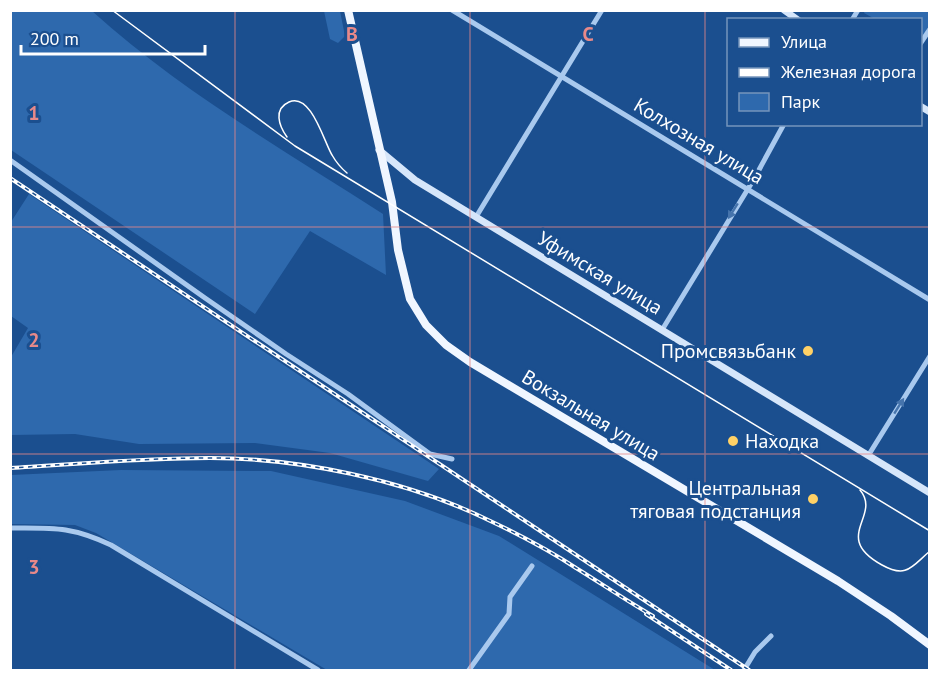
<svg xmlns="http://www.w3.org/2000/svg" width="940" height="681" viewBox="0 0 940 681" font-family="'PT Sans',sans-serif">
  <style>
    .green { fill: #2e69ad }
    .lines { fill: none; stroke-linecap: round; stroke-linejoin: round }
    .street { stroke: #a9c9ee; stroke-width: 5 }
    .secondary { stroke: #d6e6fa; stroke-width: 7 }
    .primary { stroke: #f0f6ff; stroke-width: 8 }
    .tram { stroke: #fff; stroke-width: 1.5 }
    .rail-casing { stroke: #fff; stroke-width: 4 }
    .rail { stroke: #1b4f8f; stroke-width: 1.5; stroke-dasharray: 4.5; stroke-linecap: butt }
    .oneway { fill: #4674ac }
    .grid { fill: none; stroke: #e88989; stroke-width: 1.5; stroke-opacity: 0.55 }
    .poi-dot { fill: #ffd166; stroke: #1b4f8f; stroke-width: 2 }
    .labels { text-anchor: middle; stroke-width: 6; stroke-linejoin: round; paint-order: stroke }
    .street-label { font-size: 20px; fill: #fff; stroke: #1b4f8f }
    .poi-label { font-size: 20px; fill: #fff; stroke: #1b4f8f; text-anchor: end }
    .grid-label { font-size: 20px; text-anchor: middle; font-weight: bold; fill: #e88989; stroke: #1b4f8f; stroke-width: 6; stroke-linejoin: round; paint-order: stroke }
  </style>
  <rect width="100%" height="100%" fill="#1b4f8f"/>
  <g class="green">
    <path d="M865,10L929,11V25L921,40L920,20L875,19L864,13Z"/>
    <path d="M10,11H92C179,90 284,150 383,214L386,275L310,231L255,314L11,150Z"/>
    <path d="M324,11H340L345,36L338,43L330,39Z"/>
    <path d="M29,194L439,469L428,481L330,453L255,443L139,444L75,434L11,435V357L28,328L11,316V222Z"/>
    <path d="M121,470L271,471L405,501L499,536L715,670H327L96,533L75,525L11,524V475Z"/>
  </g>
  <g class="lines">
    <g class="street">
      <path d="M452,10L930,300"/>
      <path d="M852,20L858,10"/>
      <path d="M920,44L930,29"/>
      <path d="M10,160L205,298L286,354L348,394L430,454L452,459"/>
      <path d="M476,217L602,10"/>
      <path d="M662,330L754,179L784,124"/>
      <path d="M868,456L930,356"/>
      <path d="M10,528C53,528 71,526 111,545L318,670"/>
      <path d="M469,670L509,614L510,597L532,566"/>
      <path d="M744,670L755,652L771,636"/>
    </g>
    <g class="secondary">
      <path d="M784,10L798,20"/>
      <path d="M920,106L930,112"/>
      <path d="M379,150L415,180L930,493"/>
    </g>
    <path class="primary" d="M348,10L392,202L398,250L410,299L426,325L446,345L470,362L838,581L891,616L930,645"/>
    <g class="tram">
      <path d="M112,10L295,146L930,531"/>
      <path d="M287,137C279,126 273,109 289,102C311,92 324,142 332,155C336,162 341,168 347,173"/>
      <path d="M860,490C882,516 831,537 882,565C907,579 912,566 930,551"/>
    </g>
    <g class="rail-casing">
      <g id="rail">
        <path d="M10,178L749,670"/>
        <path d="M10,468C77,464 144,458 210,458C299,458 405,480 484,518C516,533 547,549 576,568C602,584 627,601 653,616"/>
        <path d="M646,614L731,670"/>
      </g>
    </g>
    <use href="#rail" class="rail"/>
  </g>
  <defs><path id="oneway-solid" d="M-6-.8H1V-3.2L6.5 0L1 3.2V.8H-6Z" transform="scale(1.5)"/></defs>
  <g class="oneway">
    <use href="#oneway-solid" transform="translate(733 211) rotate(122)"/>
    <use href="#oneway-solid" transform="translate(899 406) rotate(-58)"/>
  </g>
  <path class="grid" d="M235,10V670M470,10V670M705,10V670M10,227H930M10,454H930"/>
  <g class="poi-dot">
    <circle cx="808" cy="351" r="6"/>
    <circle cx="733" cy="441" r="6"/>
    <circle cx="813" cy="499" r="6"/>
  </g>
  <g class="labels">
    <g class="street-label">
      <text transform="translate(699 141) rotate(31)" y="7">Колхозная улица</text>
      <text transform="translate(600 273) rotate(31)" y="7">Уфимская улица</text>
      <text transform="translate(591 415) rotate(31)" y="7">Вокзальная улица</text>
    </g>
    <g class="poi-label">
      <text x="796" y="358">Промсвязьбанк</text>
      <text x="745" y="448" text-anchor="start">Находка</text>
      <text x="801" y="495">Центральная<tspan x="801" dy="23">тяговая подстанция</tspan></text>
    </g>
  </g>
  <g class="grid-label">
    <text x="352" y="41">B</text>
    <text x="588" y="41">C</text>
    <text x="34" y="120">1</text>
    <text x="34" y="347">2</text>
    <text x="34" y="574">3</text>
  </g>
  <rect width="940" height="681" fill="none" stroke="#ffffff" stroke-width="24"/>
  <rect x="727" y="18" width="195" height="108" fill="#1b4f8f" stroke="#7695bc" stroke-width="1.5"/>
  <rect x="739" y="38" width="30" height="9" fill="#f0f6ff" stroke="#7695bc" stroke-width="1.5"/>
  <text x="781" y="48" font-size="18" fill="#ffffff">Улица</text>
  <rect x="739" y="68" width="30" height="9" fill="#ffffff" stroke="#7695bc" stroke-width="1.5"/>
  <text x="781" y="78" font-size="18" fill="#ffffff">Железная дорога</text>
  <rect x="739" y="93" width="30" height="18" fill="#2e69ad" stroke="#7695bc" stroke-width="1.5"/>
  <text x="781" y="108" font-size="18" fill="#ffffff">Парк</text>
  <path d="M21 45v9h184v-9" fill="none" stroke="#ffffff" stroke-width="3"/>
  <text x="30" y="45" font-size="18" fill="#ffffff" stroke="#1b4f8f" stroke-width="4.5" paint-order="stroke">200 m</text>
</svg>
